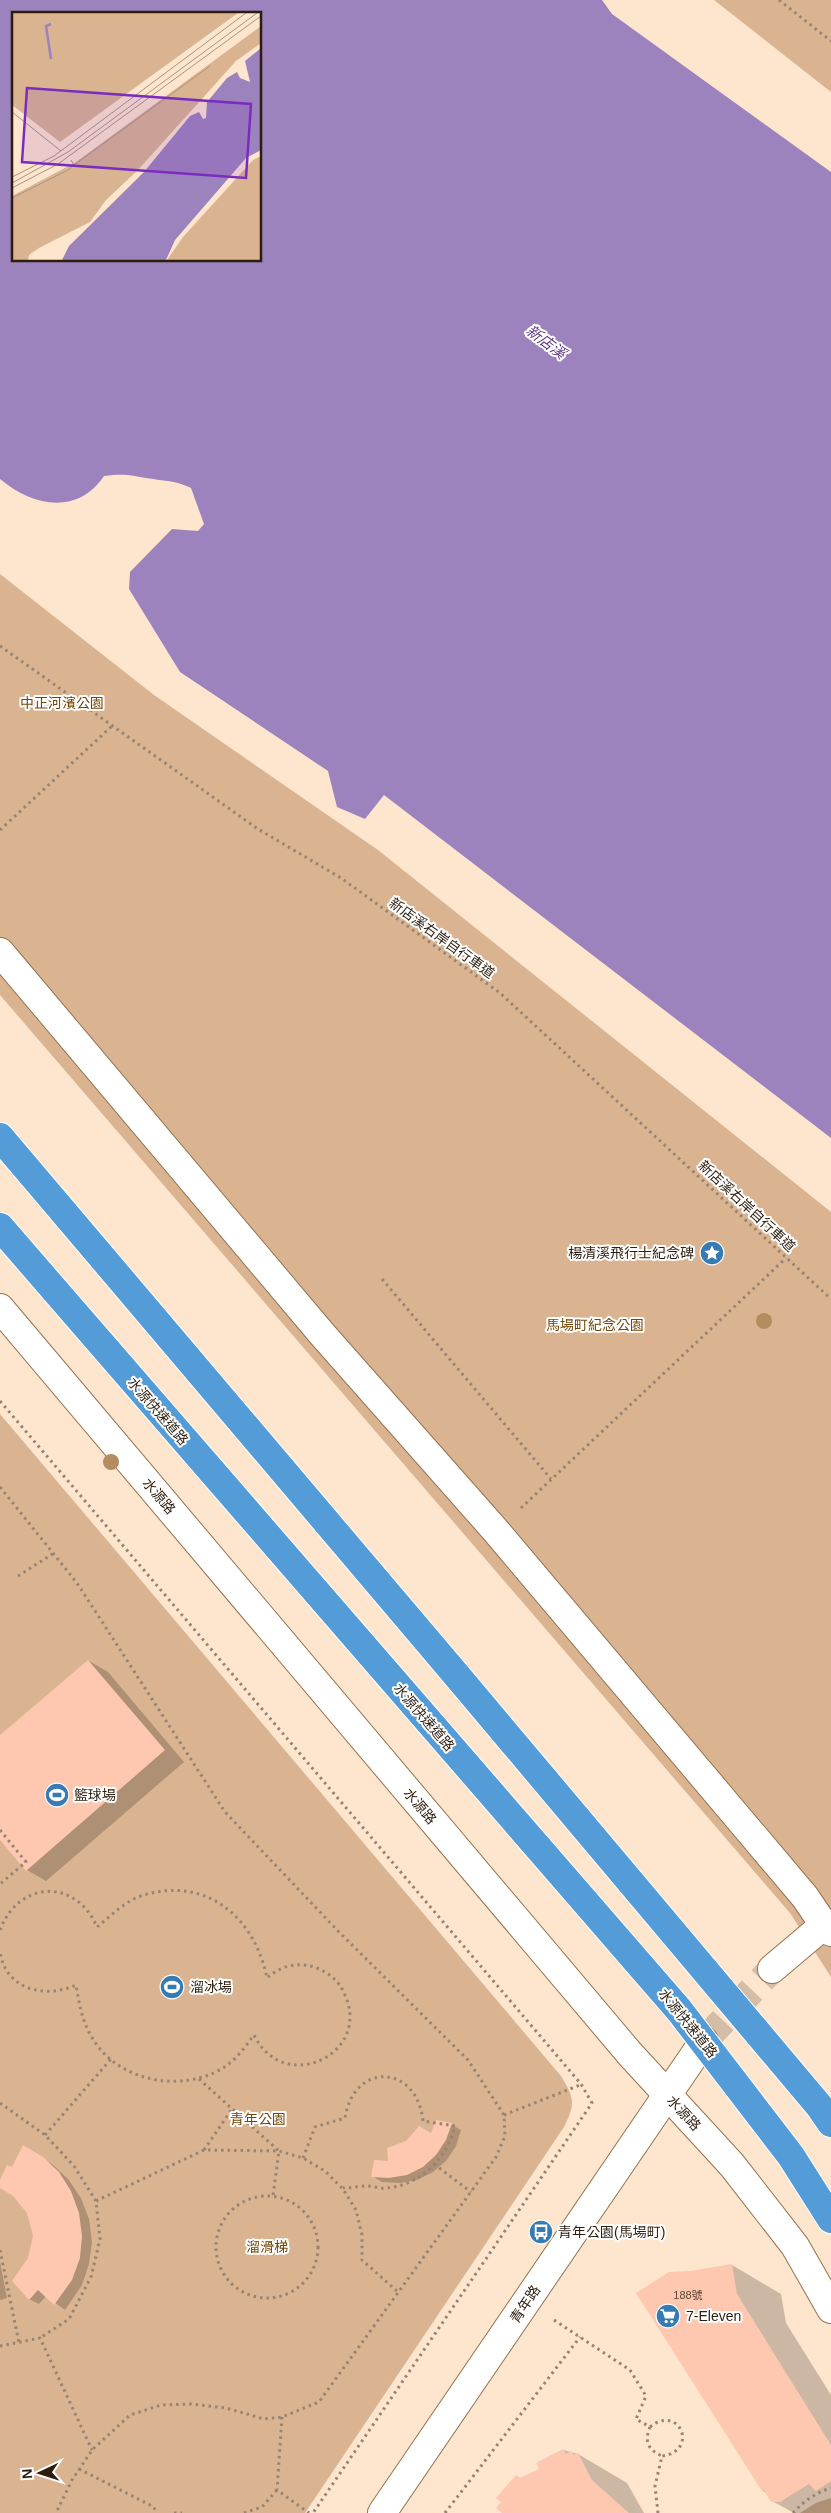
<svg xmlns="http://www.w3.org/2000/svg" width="831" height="2513" viewBox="0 0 831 2513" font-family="Arial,'Noto Sans TC',sans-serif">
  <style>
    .green { fill: #dab491 }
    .water { fill: #9d83be; fill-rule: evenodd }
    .shadow { fill: #0003 }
    .building { fill: #fdc7b0 }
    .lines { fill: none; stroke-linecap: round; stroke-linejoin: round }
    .minor-tunnel { stroke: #d4bda7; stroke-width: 28; stroke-dasharray: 28 14; stroke-linecap: butt }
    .minor-casing { stroke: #97724e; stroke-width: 30 }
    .highway-casing { stroke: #fff; stroke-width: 30 }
    .path { stroke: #988471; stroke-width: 3; stroke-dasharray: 2.5 4; stroke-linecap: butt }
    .minor { stroke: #fff; stroke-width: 28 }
    .highway { stroke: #539cd7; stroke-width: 28 }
    .tree { fill: #b38d60 }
    .labels { text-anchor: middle; stroke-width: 4; stroke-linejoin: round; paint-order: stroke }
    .number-label { font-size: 11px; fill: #604836 }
    .park-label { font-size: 14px; fill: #764506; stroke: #fff }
    .street-label { font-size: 14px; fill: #2c1d0e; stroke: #fff }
    .poi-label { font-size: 14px; fill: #2c1d0e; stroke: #fff; text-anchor: start }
    .water-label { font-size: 15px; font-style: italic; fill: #5e3a82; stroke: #fff }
    .inset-river { fill: none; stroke: #9d83be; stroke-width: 2.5 }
    .inset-road { fill: none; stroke: #aa9581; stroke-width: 1 }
    .view { fill: #7b2cbf; fill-opacity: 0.15; stroke: #7b2cbf; stroke-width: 2.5 }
    .inset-edge { fill: none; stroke: #2c1d0e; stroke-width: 2.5 }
  </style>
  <rect width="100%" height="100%" fill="#fee5cd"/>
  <g class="green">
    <path d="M714,0H831V92Z"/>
    <path d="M0,574L154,695L378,850L831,1212V1977L790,1913L0,995Z"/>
    <path d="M0,1414L561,2076C574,2098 576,2103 564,2127L305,2513H0Z"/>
    <path d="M831,2498V2513H800L816,2503Z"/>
  </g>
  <path class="water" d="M0,0H602L612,14L831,172V1138L384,795L365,819L337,807L328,771L180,672L129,589L130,572L172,529L198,531L204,524L191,488C174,480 170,482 153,479C131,476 127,473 104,476C77,516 32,506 0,479ZM14,14H260V260H14Z"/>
  <g class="shadow">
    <path d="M89,1661L108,1672L184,1762L46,1881L27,1870L0,1839V1737Z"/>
    <path d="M437,2121L452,2125L461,2130L456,2146L446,2161L433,2172L417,2180L400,2183L382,2182L372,2176L432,2135Z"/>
    <path d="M23,2147L52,2164L68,2179L81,2198L89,2219L92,2242L89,2264L82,2285L65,2310L46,2296L39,2304L29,2299V2259L35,2236L29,2213L14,2195L0,2187V2183L13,2169Z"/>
    <path d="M0,2262L7,2298L0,2300Z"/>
    <path d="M732,2265L781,2294L786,2323L831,2395V2513H794L772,2501L768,2494L763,2491L691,2273Z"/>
    <path d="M563,2450L578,2454L627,2483L644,2513H504L521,2479L540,2469Z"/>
  </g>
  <g class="building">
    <path d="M88,1660L165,1750L26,1871L0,1840V1735Z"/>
    <path d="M436,2120L452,2123L446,2140L436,2155L423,2167L407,2175L389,2178L371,2177L374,2160L388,2161L387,2148L406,2141L419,2126L431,2133Z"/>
    <path d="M23,2145L43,2157L59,2172L71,2191L79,2213L82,2236L80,2258L72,2280L54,2305L38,2290L29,2300L12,2281L28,2258L33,2236L27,2213L13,2196L0,2188V2180L7,2165L12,2167Z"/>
    <path d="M732,2264L737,2294L831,2445V2481L816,2491L809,2484L780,2502H771L764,2490L762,2491L636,2293L669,2272L691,2271Z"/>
    <path d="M563,2449L566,2454L571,2451L574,2455L578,2453L592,2480L629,2513H502L496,2508L501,2502L496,2498L516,2475L520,2478L539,2469L536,2463Z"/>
  </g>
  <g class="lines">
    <path class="minor-tunnel" d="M704,2041L772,1969"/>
    <g class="minor-casing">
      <g id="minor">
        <path d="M0,952L322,1334L496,1531L805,1897L824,1925"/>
        <path d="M0,1308L630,2054L732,2165L795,2246L831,2309"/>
        <path d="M772,1969L824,1925L831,1932"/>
        <path d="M382,2513L704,2041"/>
      </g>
    </g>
    <g class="highway-casing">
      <g id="highway">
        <path d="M0,1137C273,1460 549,1782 820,2107L831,2123"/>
        <path d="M0,1227L679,2010L791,2156L831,2219"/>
      </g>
    </g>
    <g class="path">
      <path d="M779,0L831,41"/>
      <path d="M0,646L258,829L341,878L500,993L831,1299"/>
      <path d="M0,830L112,726"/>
      <path d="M382,1279L551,1479"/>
      <path d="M0,1401L581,2084L592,2103L313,2513"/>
      <path d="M0,1487L77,1583L225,1812L339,1932L468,2060L504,2115L505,2136L496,2157L319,2402L282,2417L264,2419L226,2408L191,2404L161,2405L130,2415L92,2450L72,2480L56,2513"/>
      <path d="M521,1508L786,1258"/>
      <path d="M18,1576L54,1553"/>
      <path d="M0,1830L26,1862L0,1884"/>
      <path d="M0,1930C19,1880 76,1878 97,1927C112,1915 126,1900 144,1895C207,1876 255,1918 267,1978C280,1966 299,1961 317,1968C329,1973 339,1981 344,1993C374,2053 284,2097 254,2035C245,2047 236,2060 223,2068C180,2094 116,2081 91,2036C82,2020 79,2003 76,1985C45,1999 6,1990 0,1952"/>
      <path d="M199,2079L279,2151L273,2196"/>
      <path d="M0,2103L45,2135L74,2166L96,2201L100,2239L91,2277L69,2319L40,2338"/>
      <path d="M504,2115L580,2085"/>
      <path d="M45,2135L111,2059"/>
      <path d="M204,2150L232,2109"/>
      <path d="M303,2158L315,2127L345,2118C354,2061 417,2064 423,2121L455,2126C448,2157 420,2186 386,2188C379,2189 373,2186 367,2186C359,2186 351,2188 343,2188"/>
      <path d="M434,2164L471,2192"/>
      <circle cx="267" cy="2247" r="51"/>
      <path d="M96,2201L204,2150L279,2151L303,2158L325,2171L343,2189L356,2210L362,2235V2260L398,2292"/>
      <path d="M0,2250L19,2343"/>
      <path d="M554,2320L630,2370L646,2396L636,2419L650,2427C644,2441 648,2450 662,2456"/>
      <path d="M0,2346L40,2338L92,2450"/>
      <path d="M282,2417L277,2490L309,2513"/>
      <path d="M650,2427C679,2403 700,2451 662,2456L655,2486L658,2513"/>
      <path d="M79,2469L154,2507L156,2513"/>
      <path d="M174,2513H182"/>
      <path d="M244,2513L262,2507L277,2490"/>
      <path d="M445,2513L580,2337"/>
      <path d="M793,2513C804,2501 815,2493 831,2488"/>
    </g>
    <use href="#minor" class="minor"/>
    <use href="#highway" class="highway"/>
  </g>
  <g class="tree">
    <circle cx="764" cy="1321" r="8"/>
    <circle cx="111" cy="1462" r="8"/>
  </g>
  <defs>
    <g id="sight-disc" transform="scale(1.25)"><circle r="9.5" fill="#367bb1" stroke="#fff"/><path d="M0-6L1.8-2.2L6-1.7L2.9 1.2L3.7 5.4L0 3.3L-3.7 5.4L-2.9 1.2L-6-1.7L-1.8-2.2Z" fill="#fff"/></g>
    <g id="stadium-disc" transform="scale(1.25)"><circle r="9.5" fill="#367bb1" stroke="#fff"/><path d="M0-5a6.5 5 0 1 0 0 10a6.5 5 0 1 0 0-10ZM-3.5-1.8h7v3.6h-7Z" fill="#fff"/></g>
    <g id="bus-disc" transform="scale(1.25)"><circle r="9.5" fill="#367bb1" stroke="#fff"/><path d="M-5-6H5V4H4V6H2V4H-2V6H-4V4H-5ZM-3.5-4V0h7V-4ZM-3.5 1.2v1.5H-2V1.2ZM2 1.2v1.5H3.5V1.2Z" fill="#fff"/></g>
    <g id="supermarket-disc" transform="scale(1.25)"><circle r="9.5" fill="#367bb1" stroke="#fff"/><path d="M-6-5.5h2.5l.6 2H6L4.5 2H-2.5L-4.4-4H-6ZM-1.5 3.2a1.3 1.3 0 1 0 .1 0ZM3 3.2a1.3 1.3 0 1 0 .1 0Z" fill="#fff"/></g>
  </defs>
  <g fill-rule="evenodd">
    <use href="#sight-disc" x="712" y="1253"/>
    <use href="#stadium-disc" x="57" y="1795"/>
    <use href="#stadium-disc" x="172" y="1987"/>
    <use href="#bus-disc" x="541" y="2232"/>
    <use href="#supermarket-disc" x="668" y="2316"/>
  </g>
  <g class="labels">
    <g class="number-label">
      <text x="688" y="2299">188號</text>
    </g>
    <g class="park-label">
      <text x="62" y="708">中正河濱公園</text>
      <text x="595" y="1330">馬場町紀念公園</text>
      <text x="258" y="2124">青年公園</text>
      <text x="267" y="2252">溜滑梯</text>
    </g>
    <g class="street-label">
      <text transform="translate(442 938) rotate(36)" y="5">新店溪右岸自行車道</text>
      <text transform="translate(747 1206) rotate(43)" y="5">新店溪右岸自行車道</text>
      <text transform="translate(158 1411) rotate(49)" y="5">水源快速道路</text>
      <text transform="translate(159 1496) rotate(50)" y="5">水源路</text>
      <text transform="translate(424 1717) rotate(49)" y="5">水源快速道路</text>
      <text transform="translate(420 1806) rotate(50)" y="5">水源路</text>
      <text transform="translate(688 2023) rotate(51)" y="5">水源快速道路</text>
      <text transform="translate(684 2113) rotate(47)" y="5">水源路</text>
      <text transform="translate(525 2304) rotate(-56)" y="5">青年路</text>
    </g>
    <g class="poi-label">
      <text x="694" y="1258" text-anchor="end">楊清溪飛行士紀念碑</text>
      <text x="74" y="1800">籃球場</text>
      <text x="190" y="1992">溜冰場</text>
      <text x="558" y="2237">青年公園(馬場町)</text>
      <text x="686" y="2321">7-Eleven</text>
    </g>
    <g class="water-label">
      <text transform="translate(546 342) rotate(37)" y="5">新店溪</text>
    </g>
  </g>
  <g transform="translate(12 12)">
    <rect width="249" height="249" fill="#fee5cd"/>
    <path d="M0,1H226L48,130L0,93ZM249,14V31L224,49L125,159L94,188L78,210L27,236L17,243L16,248H0V184L64,150ZM249,144V248H155L171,225L241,148Z" fill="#dab491"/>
    <path d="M249,36V138L234,146L163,228L154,248H50L57,234L132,160L178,104L187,100L191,107L194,106L195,90L215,66L225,60L228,66L238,70L233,49Z" fill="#9d83be"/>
    <path class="inset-river" d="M39,12L34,14L39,47"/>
    <path class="inset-road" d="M0,100L49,139M62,153L198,54M0,165L42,144L234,1M0,171L56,140L245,1M0,176L46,152L249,4M0,186L56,158L62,153L59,148"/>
    <path class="view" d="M15,76L239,92L234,166L10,150Z"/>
    <rect width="249" height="249" class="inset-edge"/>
  </g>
  <g transform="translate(40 2473) rotate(266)" stroke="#ffffff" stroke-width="4" paint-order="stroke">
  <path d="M0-4L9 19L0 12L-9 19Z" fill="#2c1d0e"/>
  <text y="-8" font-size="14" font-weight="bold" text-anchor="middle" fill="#2c1d0e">N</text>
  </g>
</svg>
